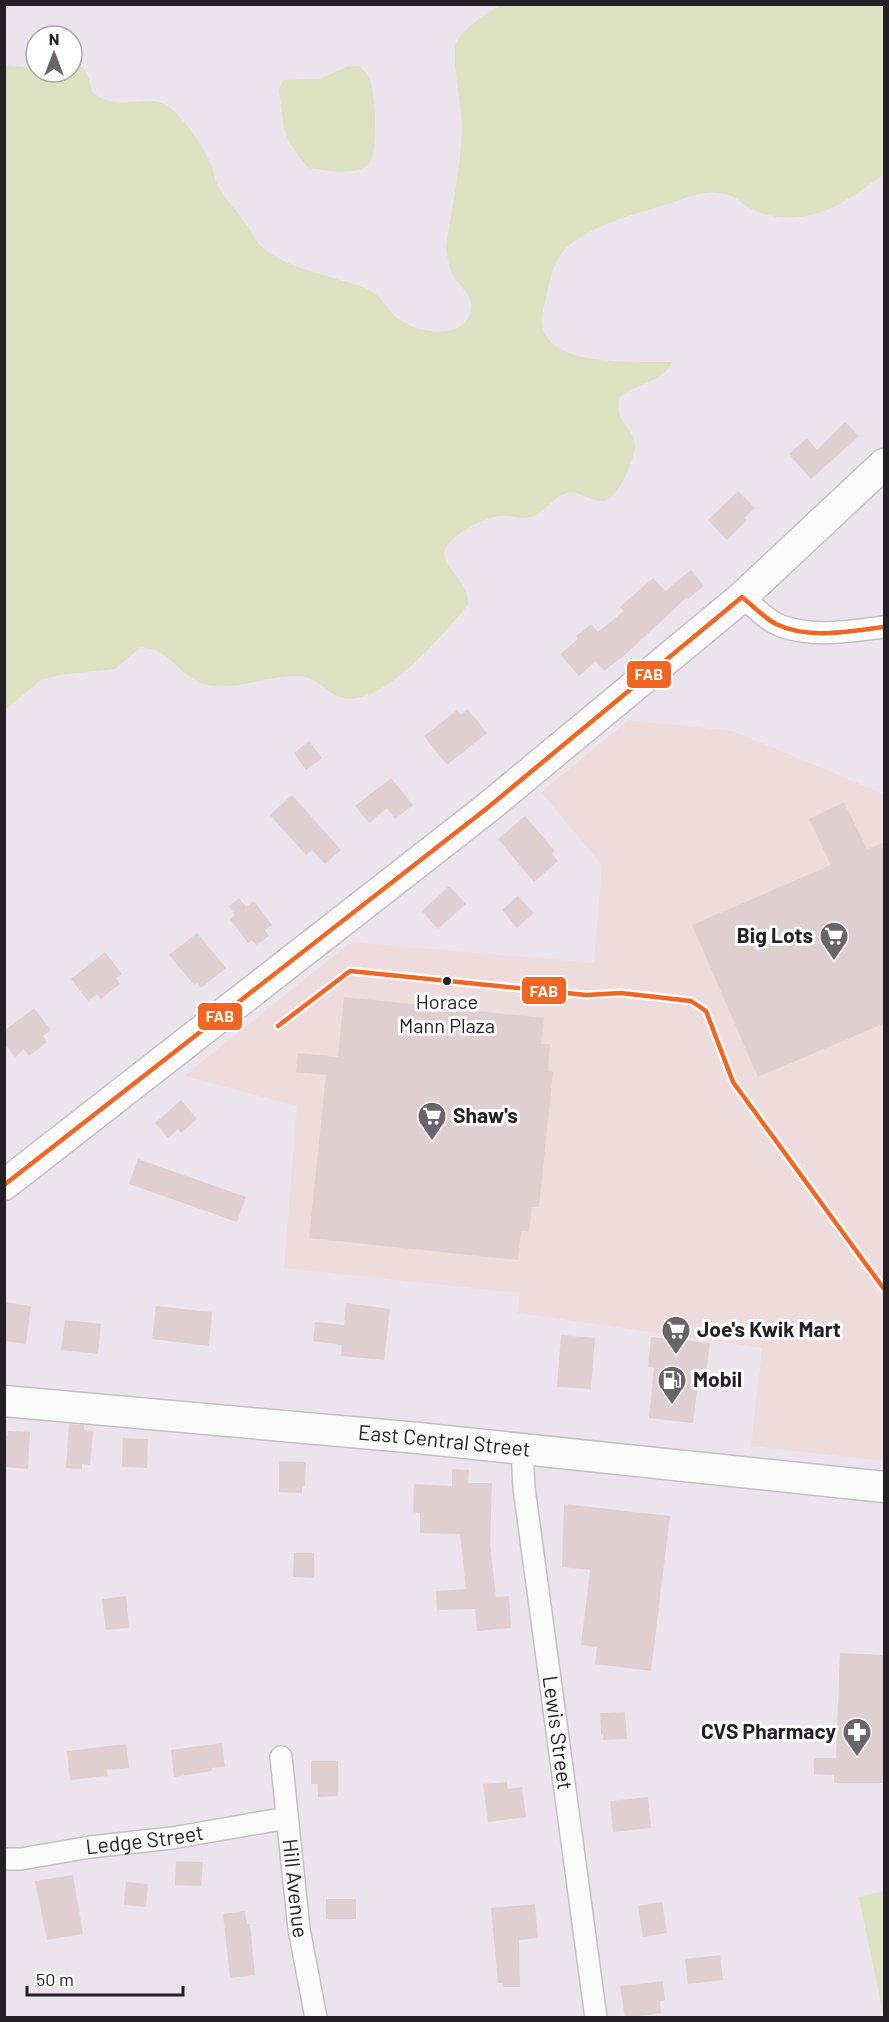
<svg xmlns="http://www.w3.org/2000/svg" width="889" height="2022" viewBox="0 0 889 2022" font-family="Barlow,sans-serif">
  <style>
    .commercial { fill: #eedcdc }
    .green { fill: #dbe1c1 }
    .building { fill: #dfcfd0 }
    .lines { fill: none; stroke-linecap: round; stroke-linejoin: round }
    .street-casing { stroke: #c4bfc5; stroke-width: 24 }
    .secondary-casing { stroke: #c4bfc5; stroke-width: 33 }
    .street { stroke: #fcfbfc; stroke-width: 21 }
    .secondary { stroke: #fcfbfc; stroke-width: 30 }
    .bus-1-casing { stroke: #fff; stroke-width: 9 }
    .bus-1 { stroke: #f26522; stroke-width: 4.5 }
    .bus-dot { fill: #252025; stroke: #fff; stroke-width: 2 }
    .labels { text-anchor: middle; stroke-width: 6; stroke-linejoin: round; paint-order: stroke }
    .bus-label { font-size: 20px; fill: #252025; stroke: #fff }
    .poi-label { font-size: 21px; font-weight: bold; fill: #252025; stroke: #fff; text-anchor: start }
    .street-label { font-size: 21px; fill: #252025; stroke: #fff }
    .line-badge { stroke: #fff; stroke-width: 2 }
    .badge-label { font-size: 16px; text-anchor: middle; font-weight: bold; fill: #fff }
  </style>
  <rect width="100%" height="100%" fill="#ece4ec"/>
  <path class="commercial" d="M629,720L733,731L884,794V1461L751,1446L762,1348L518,1313L520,1293L284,1268L297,1106L184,1076L351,942L594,963L602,865L541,792Z"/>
  <g class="green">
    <path d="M500,5H884V174C859,192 832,213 800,217C784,219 765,216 751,209C743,205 737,197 728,195C722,193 712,192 706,193C694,194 681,200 671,203C636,214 594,223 566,248C553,261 550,280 546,298C544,307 540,320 543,329C553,368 641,361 672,362C664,382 634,384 619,398C619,402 618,408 619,412C621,425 636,431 635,448C633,461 618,500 603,501C592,502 580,491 568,493C555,495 546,511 534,516C523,521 510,514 498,516C483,518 446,537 444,553C442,566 470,582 468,605C445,632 384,707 343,698C327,694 317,676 299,676C269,675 238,691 208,685C186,681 174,658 155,650C151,649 146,648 141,647L115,669L59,675L41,680L5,710V65L32,68L36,64V72H72V62C87,67 89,77 92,92C121,115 146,91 169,107C183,117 203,146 210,162C213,169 214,177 217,184C224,198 237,211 246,224C251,230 254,238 259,244C283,269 335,276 367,289C383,296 387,311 400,320C420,334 467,341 471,308C473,293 457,285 452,273C448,264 447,255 446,246C452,209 460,170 462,132C463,108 451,62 456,44C462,27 487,15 500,5Z"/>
    <path d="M349,66H359C364,70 368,74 370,80C375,94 380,158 367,166C350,176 326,170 308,168L290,144L284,128L279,90L283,80L319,79Z"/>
    <path d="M884,1891V2018L859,1897Z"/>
  </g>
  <g class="building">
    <path d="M845,422L859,436L811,479L789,454L807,438L817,450Z"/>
    <path d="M738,491L755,508L744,518L747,520L727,540L708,520Z"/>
    <path d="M691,570L704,586L688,599L687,597L627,653L604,671L596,661L579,676L560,654L578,639L576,636L591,624L598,632L624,611L620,607L653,578L665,591Z"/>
    <path d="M468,709L487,733L447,765L424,736L457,710L461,715Z"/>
    <path d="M309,741L322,758L306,770L294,753Z"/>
    <path d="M391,778L413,805L395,819L387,808L369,823L355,806Z"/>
    <path d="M292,795L341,850L325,864L312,850L306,855L270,815Z"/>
    <path d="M844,802L867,849L885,842V1023L758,1077L692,925L831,865L809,819Z"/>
    <path d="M525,816L555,851L552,854L558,861L534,882L498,839Z"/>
    <path d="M449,886L466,904L438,929L422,911Z"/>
    <path d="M518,896L534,913L517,928L502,910Z"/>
    <path d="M239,898L246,907L254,901L272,925L265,930L269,936L256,945L252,940L248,943L230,919L235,915L229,906Z"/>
    <path d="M197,933L226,968L201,988L197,983L194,985L169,955Z"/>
    <path d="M105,952L122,974L116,978L120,984L101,999L97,994L88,1001L71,979Z"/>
    <path d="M344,997L544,1018L541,1044H550L548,1071L553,1072L539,1207H532L529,1232L521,1231L518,1260L309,1238L326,1075L296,1072L298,1053L338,1057Z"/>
    <path d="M34,1008L51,1030L43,1036L47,1042L29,1056L24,1049L15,1057L4,1044V1031Z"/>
    <path d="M181,1100L197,1119L181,1133L178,1129L168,1138L155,1123Z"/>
    <path d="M138,1159L246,1197L237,1222L129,1184Z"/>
    <path d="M4,1302L31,1306L26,1344L4,1341Z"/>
    <path d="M346,1303L390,1309L384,1360L341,1356L342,1345L313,1341L315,1322L344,1325Z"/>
    <path d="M156,1306L212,1312L209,1346L152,1339Z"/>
    <path d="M65,1320L101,1324L98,1354L61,1350Z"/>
    <path d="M561,1335L595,1338L591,1389L557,1387Z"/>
    <path d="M651,1337L710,1343L706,1374L699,1373L693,1423L649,1418L654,1368L648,1367Z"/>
    <path d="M69,1424L84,1425V1430L93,1431L90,1465L82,1464V1469L66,1468Z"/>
    <path d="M8,1431L30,1432L28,1469L4,1467V1435L8,1436Z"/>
    <path d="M123,1438L148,1439L147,1468L122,1467Z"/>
    <path d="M279,1461L306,1462L305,1486H302V1493L279,1492Z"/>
    <path d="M452,1469L469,1470L468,1483H492L490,1543L496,1597L509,1596L511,1628L477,1631L475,1609L437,1610L436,1591L466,1589L460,1534L420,1533V1513L413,1512L414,1484L452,1486Z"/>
    <path d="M564,1504L670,1516L651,1671L595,1664L597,1647L581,1645L590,1570L562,1567Z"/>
    <path d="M294,1553H314V1578L293,1577Z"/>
    <path d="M126,1596L129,1628L106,1630L102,1599Z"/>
    <path d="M840,1653L885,1655V1783H834V1775L814,1774V1758H836Z"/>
    <path d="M625,1712L627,1739L603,1740V1734H601L600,1713Z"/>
    <path d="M222,1743L225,1767L212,1768V1771L174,1777L171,1750Z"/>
    <path d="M126,1744L129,1768L107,1770L108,1776L70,1780L67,1751Z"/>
    <path d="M311,1761H338V1796L318,1797V1784H311Z"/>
    <path d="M507,1782L508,1789L522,1787L526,1817L488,1822L483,1784Z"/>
    <path d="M648,1797L651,1828L613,1832L610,1801Z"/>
    <path d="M176,1861L203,1862L201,1886L175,1885Z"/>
    <path d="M73,1875L83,1934L47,1940L35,1881Z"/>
    <path d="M126,1882L148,1884L146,1907L124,1905Z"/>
    <rect x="326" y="1899" width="30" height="20"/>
    <path d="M662,1902L667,1933L643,1937L638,1906Z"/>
    <path d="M535,1904L538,1938L519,1940L520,1987H503V1983H498L491,1908Z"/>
    <path d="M245,1911L247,1924H250L255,1975L230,1978L223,1914Z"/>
    <path d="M720,1955L723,1980L688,1984L685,1959Z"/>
    <path d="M663,1981L665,2000L660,2001L661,2013L625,2018L620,1986Z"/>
  </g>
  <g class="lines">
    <g class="street-casing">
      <g id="street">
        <path d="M742,597C754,606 767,621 781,626C814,638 850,631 884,627"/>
        <path id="s1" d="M522,1449L524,1488L596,2018"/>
        <path id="s2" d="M281,1757L299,1929L316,2018"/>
        <path id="s3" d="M4,1859H21L90,1847L172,1838L287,1818"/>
      </g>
    </g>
    <g class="secondary-casing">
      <g id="secondary">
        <path d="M4,1185L486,809L742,597L884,464"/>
        <path id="s4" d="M4,1401L418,1438L884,1487"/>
      </g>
    </g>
    <use href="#street" class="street"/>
    <use href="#secondary" class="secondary"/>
    <g class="bus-1-casing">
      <g id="bus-1">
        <path d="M278,1026L350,971L586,995L621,993L691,1001L706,1011L733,1082L884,1289"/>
        <path d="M4,1185L486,809L742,597C753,606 763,617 776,624C808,640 850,631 884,627"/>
      </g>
    </g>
    <use href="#bus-1" class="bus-1"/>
  </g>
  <defs>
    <g id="supermarket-pin" transform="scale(1.5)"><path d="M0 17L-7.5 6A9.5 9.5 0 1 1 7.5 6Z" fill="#6b656b" stroke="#fff"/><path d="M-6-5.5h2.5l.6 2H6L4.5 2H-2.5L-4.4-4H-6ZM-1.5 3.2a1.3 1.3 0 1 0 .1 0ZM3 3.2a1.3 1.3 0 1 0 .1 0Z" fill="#fff"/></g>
    <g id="fuel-pin" transform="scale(1.5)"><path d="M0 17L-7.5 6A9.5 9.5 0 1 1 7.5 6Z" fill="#6b656b" stroke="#fff"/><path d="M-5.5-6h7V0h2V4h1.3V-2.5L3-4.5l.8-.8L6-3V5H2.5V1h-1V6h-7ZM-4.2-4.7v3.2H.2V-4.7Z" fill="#fff"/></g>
    <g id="pharmacy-pin" transform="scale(1.5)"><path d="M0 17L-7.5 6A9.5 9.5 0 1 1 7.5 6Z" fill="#6b656b" stroke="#fff"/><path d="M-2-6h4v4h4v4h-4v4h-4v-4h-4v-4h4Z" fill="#fff"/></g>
  </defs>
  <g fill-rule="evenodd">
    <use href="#supermarket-pin" x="834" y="936"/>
    <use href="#supermarket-pin" x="432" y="1116"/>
    <use href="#supermarket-pin" x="676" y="1330"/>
    <use href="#fuel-pin" x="672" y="1380"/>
    <use href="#pharmacy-pin" x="857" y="1732"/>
  </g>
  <circle class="bus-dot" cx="447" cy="981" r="5"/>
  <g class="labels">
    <g class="bus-label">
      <text x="447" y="1009">Horace<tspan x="447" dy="24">Mann Plaza</tspan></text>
    </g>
    <g class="poi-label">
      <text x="813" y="943" text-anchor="end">Big Lots</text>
      <text x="453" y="1123">Shaw's</text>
      <text x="697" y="1337">Joe's Kwik Mart</text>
      <text x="693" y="1387">Mobil</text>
      <text x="836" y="1739" text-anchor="end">CVS Pharmacy</text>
    </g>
    <g class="street-label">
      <text dy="7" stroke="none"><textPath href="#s4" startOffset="442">East Central Street</textPath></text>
      <text dy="7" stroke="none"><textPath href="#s1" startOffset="286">Lewis Street</textPath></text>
      <text dy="7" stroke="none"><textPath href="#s3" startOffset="142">Ledge Street</textPath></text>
      <text dy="7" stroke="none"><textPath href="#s2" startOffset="132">Hill Avenue</textPath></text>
    </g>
  </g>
  <g class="line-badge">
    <rect x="626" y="660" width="46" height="29" rx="6" fill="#f26522"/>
    <rect x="521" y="976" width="46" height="29" rx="6" fill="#f26522"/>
    <rect x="197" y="1002" width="46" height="29" rx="6" fill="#f26522"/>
  </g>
  <g class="badge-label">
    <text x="649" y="680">FAB</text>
    <text x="544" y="997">FAB</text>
    <text x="220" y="1022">FAB</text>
  </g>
  <rect width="889" height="2022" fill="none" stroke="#252025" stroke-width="12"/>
  <g transform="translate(54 54)"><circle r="28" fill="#ffffff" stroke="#a8a6a8" stroke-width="1.5"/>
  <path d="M0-4.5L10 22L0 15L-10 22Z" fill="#6b656b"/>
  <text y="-9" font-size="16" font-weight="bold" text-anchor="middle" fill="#252025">N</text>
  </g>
  <path d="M27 1986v9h156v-9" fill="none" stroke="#252025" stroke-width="3"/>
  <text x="36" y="1986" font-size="18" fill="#252025" stroke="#ffffff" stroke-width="4.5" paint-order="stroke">50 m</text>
</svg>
